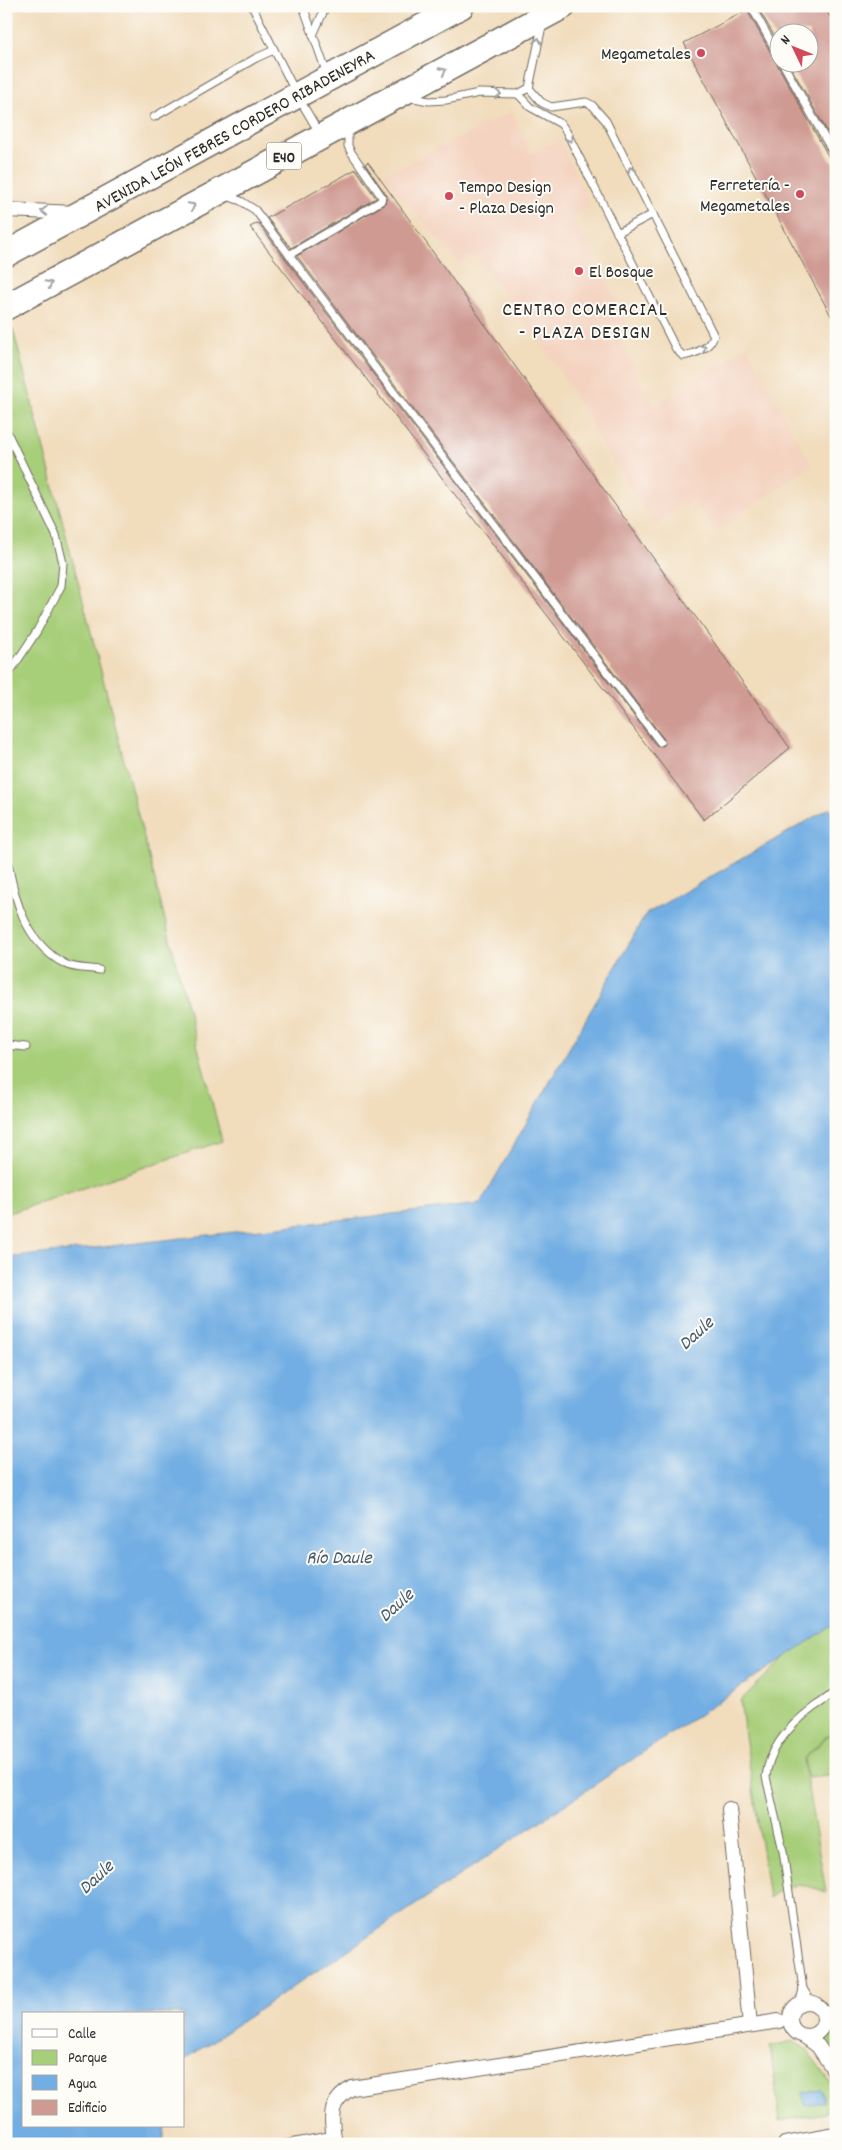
<svg xmlns="http://www.w3.org/2000/svg" width="842" height="2150" viewBox="0 0 842 2150" font-family="Dekko,sans-serif">
  <style>
    .built { fill: #f4d3c0 }
    .green { fill: #a7ce79; stroke: #697c52 }
    .water { fill: #72aee3; stroke: #4e6c87 }
    .building { fill: #cf9a92 }
    .lines { fill: none; stroke-linecap: round; stroke-linejoin: round }
    .lane-casing { stroke: #70695e; stroke-width: 9 }
    .street-casing { stroke: #70695e; stroke-width: 16 }
    .highway-casing { stroke: #70695e; stroke-width: 28 }
    .lane { stroke: #fff; stroke-width: 7 }
    .street { stroke: #fff; stroke-width: 14 }
    .highway { stroke: #fff; stroke-width: 25 }
    .oneway { stroke: #a0a0a0 }
    .poi-dot { fill: #d1495b; stroke: #fdfcf7; stroke-width: 2 }
    .labels { text-anchor: middle; stroke-width: 4; stroke-linejoin: round; paint-order: stroke }
    .shield { fill: #fdfcf7; stroke: #6a6a68; stroke-width: 1 }
    .shield-label { font-size: 16px; font-weight: bold; fill: #2b2b2b }
    .poi-label { font-size: 18px; fill: #2b2b2b; stroke: #fdfcf7; text-anchor: end }
    .street-label { font-size: 18px; fill: #2b2b2b; stroke: #fdfcf7 }
    .water-label { font-size: 19px; font-style: italic; fill: #44596b; stroke: #fdfcf7 }
    .quarter-label { font-size: 20px; letter-spacing: 1px; fill: #2b2b2b; stroke: #fdfcf7 }
  </style>
  <rect width="100%" height="100%" fill="#fdfcf7"/>
  <filter id="ink" filterUnits="userSpaceOnUse"><feTurbulence type="fractalNoise" baseFrequency=".02" numOctaves="2"/><feDisplacementMap in="SourceGraphic" scale="10" xChannelSelector="R" yChannelSelector="G"/><feConvolveMatrix kernelMatrix="1 2 1 2 8 2 1 2 1" color-interpolation-filters="sRGB"/></filter>
  <filter id="wash" filterUnits="userSpaceOnUse"><feTurbulence type="fractalNoise" baseFrequency=".0096" numOctaves="4" result="noise"/><feDisplacementMap in="SourceGraphic" scale="20" xChannelSelector="R" yChannelSelector="G"/><feGaussianBlur stdDeviation="1.12" result="paint"/><feColorMatrix in="noise" values="0 0 0 0 0 0 0 0 0 0 0 0 0 0 0 0 0 1.4 0 .05"/><feComposite in="paint" operator="in"/></filter>
  <g filter="url(#wash)">
    <rect width="100%" height="100%" fill="#f1dcbc"/>
    <path class="built" d="M512,112L530,153L560,140L590,206L573,218L632,331L620,341L654,406L747,346L811,465L716,531L693,500L655,526L603,446L557,365L474,255L460,264L382,175Z"/>
    <g class="green">
      <path d="M13,329L222,1141L6,1214V334Z"/>
      <path d="M836,1621V1727L803,1759L826,1892C802,1883 789,1882 769,1898L740,1701L806,1637Z"/>
      <path d="M836,1728V1775L808,1778L804,1759Z"/>
      <path d="M836,2029V2053L825,2038L831,2030Z"/>
      <path d="M793,2041L806,2049L836,2089V2109L831,2112L780,2121L770,2046Z"/>
    </g>
    <g class="water">
      <path d="M828,809L836,810V1623L184,2060V2014H24V2126H165L163,2144H6V1258L480,1204L646,914Z"/>
      <path d="M822,2090L824,2102L805,2105L803,2093Z"/>
    </g>
    <g id="blocks">
      <g class="building">
        <path d="M757,6H824L836,27V147L788,62H810V32H780V46Z"/>
        <path d="M747,10L831,161L836,163V325L684,43Z"/>
        <path d="M368,162L790,748L704,820L250,227L258,223L656,745L663,746L665,744L664,739L297,256L385,204L387,196L365,164Z"/>
        <path d="M356,169L376,198L291,248L267,218Z"/>
      </g>
    </g>
  </g>
  <g filter="url(#ink)">
    <use href="#blocks" fill-opacity="0" stroke="#70695e" stroke-width="1"/>
    <g class="lines">
      <g class="lane-casing">
        <g id="lane">
          <path d="M252,6L297,95L320,134"/>
          <path d="M303,6L327,74"/>
          <path d="M751,6L780,58"/>
          <path d="M313,35L326,6"/>
          <path d="M782,62L836,158"/>
          <path d="M518,94L530,107L561,124L566,131L676,349L683,356C697,353 708,349 714,336L606,121L592,105L586,102L551,107L541,102L529,88"/>
          <path d="M409,97L429,101L446,100L479,93L518,94L529,88L542,26"/>
          <path d="M154,117L256,58L274,50"/>
          <path d="M227,196L241,201L255,210L660,742"/>
          <path d="M617,233L653,214"/>
          <path d="M289,255L381,201L382,197L351,152L348,146V128"/>
          <path d="M6,430L56,535L63,563L61,586L37,631L6,678"/>
          <path d="M6,853C14,895 23,942 65,964C74,969 89,968 99,970"/>
          <path d="M6,1045L26,1047"/>
          <path d="M803,1989L783,1851L766,1777C769,1748 791,1724 814,1707C822,1702 830,1697 836,1690"/>
          <path d="M796,2007L801,1997L803,1989L812,2003"/>
          <path d="M285,2144L334,2135"/>
        </g>
      </g>
      <g class="street-casing">
        <g id="street">
          <path d="M6,210L76,213"/>
          <path d="M729,1809L750,2025"/>
          <circle cx="807" cy="2019" r="17"/>
          <path d="M804,2036L818,2046L836,2073"/>
          <path d="M335,2144C331,2119 327,2102 352,2088L779,2021"/>
          <path d="M785,2144L836,2135"/>
        </g>
      </g>
      <g class="highway-casing">
        <g id="highway">
          <path d="M6,254L461,6"/>
          <path d="M6,307L563,6"/>
        </g>
      </g>
      <use href="#lane" class="lane"/>
      <use href="#street" class="street"/>
      <use href="#highway" class="highway"/>
    </g>
    <defs><path id="oneway-chevron" d="M-2-3.5L2.5 0L-2 3.5" fill="none" stroke-width="1.6" stroke-linecap="round" stroke-linejoin="round" transform="scale(1.25)"/></defs>
    <g class="oneway">
      <use href="#oneway-chevron" transform="translate(538 41) rotate(-78)"/>
      <use href="#oneway-chevron" transform="translate(443 71) rotate(-28)"/>
      <use href="#oneway-chevron" transform="translate(498 94) rotate(3)"/>
      <use href="#oneway-chevron" transform="translate(570 139) rotate(63)"/>
      <use href="#oneway-chevron" transform="translate(631 170) rotate(-117)"/>
      <use href="#oneway-chevron" transform="translate(192 206) rotate(-28)"/>
      <use href="#oneway-chevron" transform="translate(44 211) rotate(-177)"/>
      <use href="#oneway-chevron" transform="translate(49 284) rotate(-28)"/>
      <use href="#oneway-chevron" transform="translate(703 348) rotate(-31)"/>
    </g>
  </g>
  <g class="poi-dot">
    <circle cx="701" cy="53" r="5"/>
    <circle cx="800" cy="194" r="5"/>
    <circle cx="449" cy="196" r="5"/>
    <circle cx="579" cy="271" r="5"/>
  </g>
  <g class="labels">
    <rect class="shield" x="266.5" y="142.5" width="35" height="27" rx="4"/>
    <g class="shield-label">
      <text x="284" y="162">E40</text>
    </g>
    <g class="poi-label">
      <text x="691" y="59">Megametales</text>
      <text x="790" y="190">Ferretería -<tspan x="790" dy="21">Megametales</tspan></text>
      <text x="459" y="192" text-anchor="start">Tempo Design<tspan x="459" dy="21">- Plaza Design</tspan></text>
      <text x="589" y="277" text-anchor="start">El Bosque</text>
    </g>
    <g class="street-label">
      <text transform="translate(234 130) rotate(-29)" y="6">AVENIDA LEÓN FEBRES CORDERO RIBADENEYRA</text>
    </g>
    <g class="water-label">
      <text transform="translate(695 1332) rotate(-42)" y="7">Daule</text>
      <text x="339" y="1563">Río Daule</text>
      <text transform="translate(395 1604) rotate(-42)" y="7">Daule</text>
      <text transform="translate(95 1876) rotate(-43)" y="7">Daule</text>
    </g>
    <g class="quarter-label">
      <text x="585" y="315">CENTRO COMERCIAL<tspan x="585" dy="23">- PLAZA DESIGN</tspan></text>
    </g>
  </g>
  <rect width="842" height="2150" fill="none" stroke="#fdfcf7" stroke-width="25"/>
  <rect x="22" y="2012" width="162" height="115" fill="#fdfcf7" stroke="#a9a8a5"/>
  <rect x="32" y="2029" width="25" height="8" fill="#ffffff" stroke="#a9a8a5"/>
  <text x="68" y="2038" font-size="15" fill="#2b2b2b">Calle</text>
  <rect x="32" y="2050" width="25" height="15" fill="#a7ce79" stroke="#a9a8a5"/>
  <text x="68" y="2062" font-size="15" fill="#2b2b2b">Parque</text>
  <rect x="32" y="2075" width="25" height="15" fill="#72aee3" stroke="#a9a8a5"/>
  <text x="68" y="2088" font-size="15" fill="#2b2b2b">Agua</text>
  <rect x="32" y="2100" width="25" height="15" fill="#cf9a92" stroke="#a9a8a5"/>
  <text x="68" y="2112" font-size="15" fill="#2b2b2b">Edificio</text>
  <g transform="translate(794 48) rotate(313)"><circle r="24" fill="#fdfcf7" stroke="#a9a8a5"/>
  <path d="M0-4L9 19L0 12L-9 19Z" fill="#d1495b"/>
  <text y="-8" font-size="14" font-weight="bold" text-anchor="middle" fill="#2b2b2b">N</text>
  </g>
</svg>
